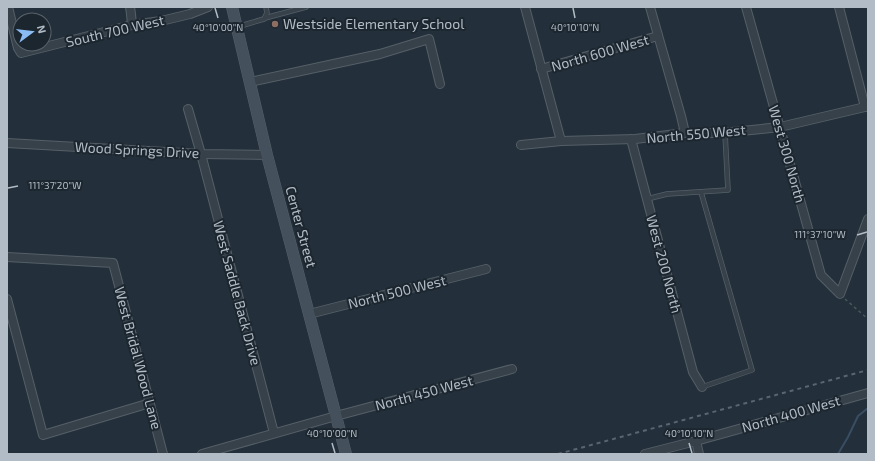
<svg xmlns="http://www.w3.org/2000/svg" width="875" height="461" viewBox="0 0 875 461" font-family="'Exo 2',sans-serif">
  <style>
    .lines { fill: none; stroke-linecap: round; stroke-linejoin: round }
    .stream { stroke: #394e63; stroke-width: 2 }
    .lane-casing { stroke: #555f68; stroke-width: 5.5 }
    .street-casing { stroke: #555f68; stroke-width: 10 }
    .secondary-casing { stroke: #555f68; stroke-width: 12 }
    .path { stroke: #45595a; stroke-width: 1.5; stroke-dasharray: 3 3; stroke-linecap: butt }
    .lane { stroke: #37414a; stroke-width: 4 }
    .street { stroke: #37414a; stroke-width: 8 }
    .secondary { stroke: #45505d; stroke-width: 11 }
    .rail { stroke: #596571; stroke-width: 2; stroke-dasharray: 4 4; stroke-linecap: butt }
    .ticks { fill: none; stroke: #b2bcc6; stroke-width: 1.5 }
    .education-dot { fill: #8d6e63; stroke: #1c262f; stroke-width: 1.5 }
    .labels { text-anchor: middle; stroke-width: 4; stroke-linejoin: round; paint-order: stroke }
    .poi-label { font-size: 14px; fill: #b2bcc6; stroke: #1c262f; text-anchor: start }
    .street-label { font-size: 14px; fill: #b2bcc6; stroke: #1c262f }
    .ticks-label { font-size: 10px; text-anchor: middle; fill: #b2bcc6; stroke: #1c262f; stroke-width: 4; stroke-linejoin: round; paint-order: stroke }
  </style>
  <rect width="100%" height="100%" fill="#232f3a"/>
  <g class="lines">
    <path class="stream" d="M838,454L848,437L858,416L868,408"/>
    <g class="lane-casing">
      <g id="lane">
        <path d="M265,18L306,7"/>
        <path d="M237,27L264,19L267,13L266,7"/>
        <path d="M701,192L752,370L702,387"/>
        <path d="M647,199L667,194L728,190L725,133"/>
      </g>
    </g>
    <g class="street-casing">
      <g id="street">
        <path d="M8,7L18,48L21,53L132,25L161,21L190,14L208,7"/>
        <path d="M130,7L131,14L132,25"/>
        <path d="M525,7L561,141"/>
        <path d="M650,7L681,116L685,133"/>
        <path d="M746,7L821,275L840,294L868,219"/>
        <path d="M839,7L865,107"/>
        <path d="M541,69L658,36"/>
        <path d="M250,82L380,54L429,39L440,84"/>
        <path d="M188,109L201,154L274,433"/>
        <path d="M631,139L693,372L702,387"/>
        <path d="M7,143L201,154L267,155"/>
        <path d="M521,145L561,141L635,139L685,133H722L780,127L865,107H868"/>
        <path d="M7,257L113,263L163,454"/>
        <path d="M7,299L43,435L150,403"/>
        <path d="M309,314L486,269"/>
        <path d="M696,441L699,454"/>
        <path d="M202,454L336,416L512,369"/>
        <path d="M645,454L696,441L868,393"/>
      </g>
    </g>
    <g class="secondary-casing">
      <path id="secondary" d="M232,7L267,155L346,454"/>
    </g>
    <path class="path" d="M845,299L868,319"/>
    <use href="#lane" class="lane"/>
    <use href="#street" class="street"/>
    <use href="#secondary" class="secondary"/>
    <path class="rail" d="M558,454L868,370"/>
  </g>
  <path class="ticks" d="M215,8L218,18M573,8L575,18M8,188L18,186M857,235L867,232M332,443L335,453M689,443L692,453"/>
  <circle class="education-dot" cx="275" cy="24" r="4"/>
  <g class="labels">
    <g class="poi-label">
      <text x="283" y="29">Westside Elementary School</text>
    </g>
    <g class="street-label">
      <text transform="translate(115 31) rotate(-13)" y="5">South 700 West</text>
      <text transform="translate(600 53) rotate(-16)" y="5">North 600 West</text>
      <text transform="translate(696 134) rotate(-5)" y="5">North 550 West</text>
      <text transform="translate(137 150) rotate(3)" y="5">Wood Springs Drive</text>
      <text transform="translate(787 154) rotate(74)" y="5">West 300 North</text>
      <text transform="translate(301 227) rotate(75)" y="5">Center Street</text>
      <text transform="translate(664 264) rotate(75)" y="5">West 200 North</text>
      <text transform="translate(397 292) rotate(-14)" y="5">North 500 West</text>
      <text transform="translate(237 293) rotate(75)" y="5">West Saddle Back Drive</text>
      <text transform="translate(138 358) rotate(75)" y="5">West Bridal Wood Lane</text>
      <text transform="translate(424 393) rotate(-15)" y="5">North 450 West</text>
      <text transform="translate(791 414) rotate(-16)" y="5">North 400 West</text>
    </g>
  </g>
  <g class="ticks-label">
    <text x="218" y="31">40°10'00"N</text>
    <text x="575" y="31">40°10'10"N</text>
    <text x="55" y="189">111°37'20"W</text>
    <text x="820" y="238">111°37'10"W</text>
    <text x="332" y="437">40°10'00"N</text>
    <text x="689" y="437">40°10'10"N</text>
  </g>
  <rect width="875" height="461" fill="none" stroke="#b2bcc6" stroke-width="16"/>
  <g transform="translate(32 32) rotate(75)"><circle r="19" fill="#1c262f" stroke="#58626b"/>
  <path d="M0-3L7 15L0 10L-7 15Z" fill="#8bbcf3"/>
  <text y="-6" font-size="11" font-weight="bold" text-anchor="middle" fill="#b2bcc6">N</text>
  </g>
</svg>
